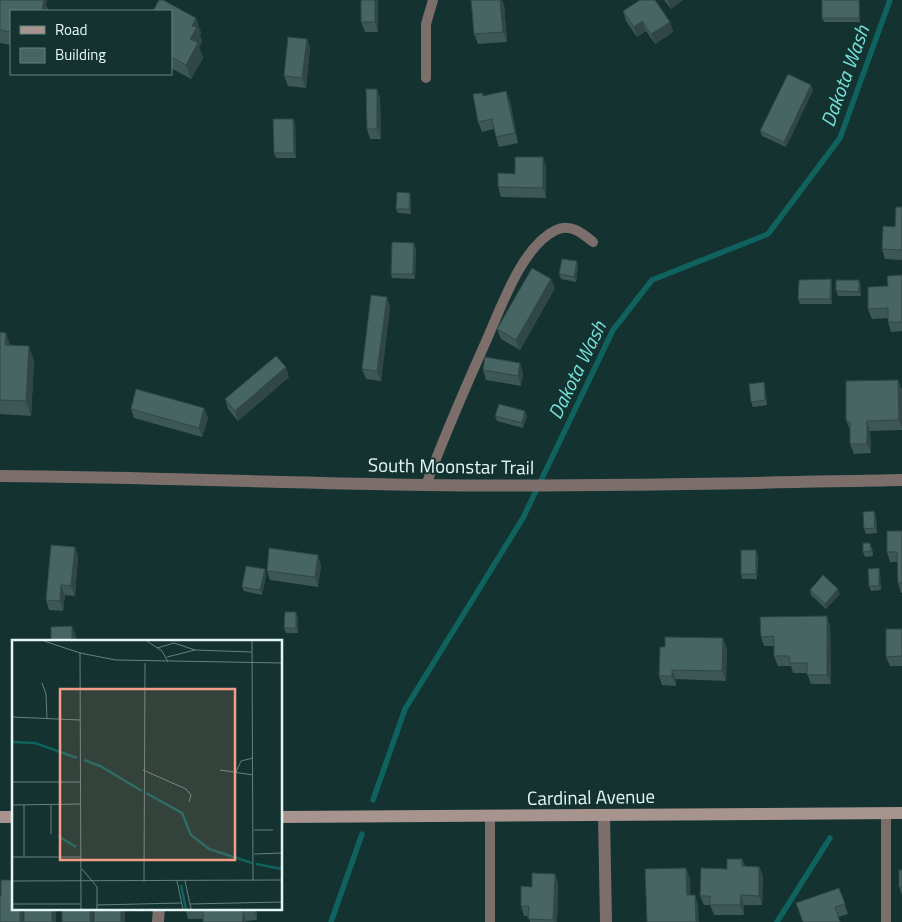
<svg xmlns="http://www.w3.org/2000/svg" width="902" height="922" viewBox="0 0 902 922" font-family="'Titillium Web',sans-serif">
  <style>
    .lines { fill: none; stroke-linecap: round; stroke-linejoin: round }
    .stream { stroke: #0f625e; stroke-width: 5.5 }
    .lane { stroke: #7b6e6b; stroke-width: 10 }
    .street { stroke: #7b6e6b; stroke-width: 12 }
    .secondary { stroke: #a8948e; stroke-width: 12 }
    .wall { fill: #3c5755 }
    .shaded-wall { fill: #314745 }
    .building { fill: #466563; stroke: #314745 }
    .labels { text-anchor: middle; stroke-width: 4; stroke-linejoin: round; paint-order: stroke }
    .street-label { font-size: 19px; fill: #e5f7f5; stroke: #133230 }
    .water-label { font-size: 20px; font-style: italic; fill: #74e4dc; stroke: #133230 }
    .inset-river { fill: none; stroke: #0f625e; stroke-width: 2.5 }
    .inset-road { fill: none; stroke: #67817f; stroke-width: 1 }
    .view { fill: #f49e88; fill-opacity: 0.15; stroke: #f49e88; stroke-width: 2.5 }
    .inset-edge { fill: none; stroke: #e5f7f5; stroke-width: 2.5 }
  </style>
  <rect width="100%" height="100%" fill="#133230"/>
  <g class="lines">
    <g class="stream">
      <path d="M373,800L405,709L523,518L613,330L652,280L768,234L840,138L890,0"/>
      <path d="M331,922L362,834"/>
      <path d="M777,922L830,838"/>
    </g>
    <g class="lane">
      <path d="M426,78V24L433,0"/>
      <path d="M426,485C443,439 463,393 483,348C499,314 520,247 556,230C570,223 582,233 593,242"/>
      <path d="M490,922V817"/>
      <path d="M886,922V814"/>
    </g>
    <g class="street">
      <path d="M0,476C142,477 284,483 426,485C585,487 743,483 902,480"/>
      <path d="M604,816L606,922"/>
      <path d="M158,922L159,908"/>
    </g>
    <g class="secondary">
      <path d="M0,817H14"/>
      <path d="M281,817L902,813"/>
    </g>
  </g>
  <g class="wall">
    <path d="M0,0H47L46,5L49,11H11V45L0,43Z"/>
    <path d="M378,0V32H365L361,22Z"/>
    <path d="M664,0H683L671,9Z"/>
    <path d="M860,0V22H824L822,18Z"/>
    <path d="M504,4L507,42L478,44L474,34Z"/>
    <path d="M171,11L201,32L200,35L202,42L199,47L203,58L191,79L171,68Z"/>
    <path d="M623,11L670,22L673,32L655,44L646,31L637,37L626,21Z"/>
    <path d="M307,39L310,48L306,88L288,86L284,76Z"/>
    <path d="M811,85L813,90L786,147L762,136L760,131Z"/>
    <path d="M377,89L380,99L381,139H370L367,129Z"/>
    <path d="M483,96L510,101L518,143L499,147L496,137L494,129L482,132L478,122Z"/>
    <path d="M293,119L295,123L296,158H276L274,153Z"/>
    <path d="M543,157L546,167V198L501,197L498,187L515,174Z"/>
    <path d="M411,198V214L398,213L396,209Z"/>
    <path d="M902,207V260L885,259L882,249L895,227Z"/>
    <path d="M416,248L415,279L392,278L391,274Z"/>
    <path d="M577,261L578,266L576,282L561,279L559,274Z"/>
    <path d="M902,275V331L891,332L888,322V318L872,319L868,309L888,286Z"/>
    <path d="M831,279L832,284V304H800L798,299Z"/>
    <path d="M861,285V296H838L836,291Z"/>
    <path d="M555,288L520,350L501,339L497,329Z"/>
    <path d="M387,297L390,307L381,381L366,379L362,369Z"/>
    <path d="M0,332L11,345L34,360L31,416L0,414Z"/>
    <path d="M483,370L523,373L521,386L486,380Z"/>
    <path d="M289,377L238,421L228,409L225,399Z"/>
    <path d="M898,380L902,390V430L870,431L871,453L854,454L850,444V430L846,420Z"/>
    <path d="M764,382L765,387L767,405L753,407L751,402Z"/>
    <path d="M204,408L208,418L202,437L134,418L131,409Z"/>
    <path d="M495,416H527L523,428L497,421Z"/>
    <path d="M874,511L876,516L877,533L866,534L864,529Z"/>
    <path d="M902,531V593H901L898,583L897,562H890L887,552Z"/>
    <path d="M75,547L78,557L75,596L65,595L63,611L49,610L46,600Z"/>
    <path d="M872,547L873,556L865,557L863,552Z"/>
    <path d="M758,555L757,579H742L741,574Z"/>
    <path d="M321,565L318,587L270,580L267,571Z"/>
    <path d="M879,568L880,573L881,590L871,591L869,586Z"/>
    <path d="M265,569L266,574L262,595L244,591L242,587Z"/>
    <path d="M810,590L840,594L826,609L811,595Z"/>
    <path d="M298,617V633H286L284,628Z"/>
    <path d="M830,626L831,684H811L807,673H793L791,666H778L774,656V646H764L761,637Z"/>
    <path d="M902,629V666H890L886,657Z"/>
    <path d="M727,648L726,681L676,679V686L662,685L659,676Z"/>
    <path d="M742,859L745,866L759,867L763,876L762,905H744V915H714L710,905H704L700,896L727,869Z"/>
    <path d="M902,870V895L899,887Z"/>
    <path d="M555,874L558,884L557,922H530L529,916H524L521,906L532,887Z"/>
    <path d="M839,888L848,914L838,917L803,922Z"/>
    <path d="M185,908H257V920L246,921L203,919H188Z"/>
  </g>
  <g class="shaded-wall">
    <path d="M40,0H47L46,5L49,11H42Z"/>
    <path d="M375,0H378V32L375,22Z"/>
    <path d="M500,0H502L504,4L507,42L503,32Z"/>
    <path d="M668,0H683L671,9Z"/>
    <path d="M859,0H860V22L859,18Z"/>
    <path d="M196,18L201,32L200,35L202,42L199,47L203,58L191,79L186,65L192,26Z"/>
    <path d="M642,21L646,31L637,37L634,27Z"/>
    <path d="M670,22L673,32L655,44L651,34Z"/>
    <path d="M307,39L310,48L306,88L302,78Z"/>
    <path d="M811,85L813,90L786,147L784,142Z"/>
    <path d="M377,89L380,99L381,139L377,129Z"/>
    <path d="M506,91L510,101L518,143L515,133Z"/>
    <path d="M293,119L295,123L296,158L294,153Z"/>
    <path d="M543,157L546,167V198L543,188Z"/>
    <path d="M410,193L411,198V214L409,209Z"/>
    <path d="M414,243L416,248L415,279L413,274Z"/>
    <path d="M577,261L578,266L576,282L574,277Z"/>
    <path d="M551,279L555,288L520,350L516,340Z"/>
    <path d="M831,279L832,284V304L830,299Z"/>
    <path d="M859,280L861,285V296L859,292Z"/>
    <path d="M387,297L390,307L381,381L377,371Z"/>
    <path d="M6,333L11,347L5,345Z"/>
    <path d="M29,346L34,360L31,416L26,401Z"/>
    <path d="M520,363L523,373L521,386L518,376Z"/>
    <path d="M286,367L289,377L238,421L235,411Z"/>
    <path d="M898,380L902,390V428L899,420Z"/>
    <path d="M764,382L765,387L767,405L765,400Z"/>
    <path d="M204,408L208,418L202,437L199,428Z"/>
    <path d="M525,411L527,416L523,428L522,423Z"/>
    <path d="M867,421L870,431L871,453L867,444Z"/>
    <path d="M874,511L876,516L877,533L875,528Z"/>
    <path d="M75,547L78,557L75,596L71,586Z"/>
    <path d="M756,550L758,555L757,579L756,574Z"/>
    <path d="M318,555L321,565L318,587L315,577Z"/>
    <path d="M879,568L880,573L881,590L879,586Z"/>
    <path d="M265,569L266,574L262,595L260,590Z"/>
    <path d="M61,585L65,595L63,611L60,601Z"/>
    <path d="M838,589L840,594L826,609L825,604Z"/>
    <path d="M296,612L298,617V633L296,628Z"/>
    <path d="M827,616L830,626L831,684L827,675Z"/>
    <path d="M72,626L76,636V641H72Z"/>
    <path d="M723,638L727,648L726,681L722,671Z"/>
    <path d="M672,670L676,679V686L672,676Z"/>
    <path d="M742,859L745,869L742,866Z"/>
    <path d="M759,867L763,876L762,905L759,896Z"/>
    <path d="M686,868L690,878L691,905L687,895Z"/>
    <path d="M555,874L558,884L557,922H554L553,920Z"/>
    <path d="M695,895L698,905L699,922H696Z"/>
    <path d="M741,895L744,905V915L740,905Z"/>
    <path d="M20,908H23L24,922H20Z"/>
    <rect x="52" y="908" width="4" height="14"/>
    <path d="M90,908H94L93,922H90Z"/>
    <rect x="121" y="908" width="4" height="14"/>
    <path d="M254,908H257V920L254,910Z"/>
    <path d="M243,911L246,921V922H243Z"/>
  </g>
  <g class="building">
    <path d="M0,0H44L42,11H11V32L0,30Z"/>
    <path d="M159,0H163L196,18L192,26L197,27L190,39L198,43L186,65L171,57V11H153Z"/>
    <rect x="361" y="0" width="14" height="22"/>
    <path d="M471,0H500L503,32L474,34Z"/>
    <path d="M640,0H655L670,22L651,34L642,21L634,27L623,11Z"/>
    <rect x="822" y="0" width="37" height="18"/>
    <path d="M288,37L307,39L302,78L284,76Z"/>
    <path d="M788,74L811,85L784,142L760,131Z"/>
    <path d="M366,89H377V129H367Z"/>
    <path d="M506,91L515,133L496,137L492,119L478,122L473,94L482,93L483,96Z"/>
    <path d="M273,119H293L294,153H274Z"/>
    <path d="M515,157H543V188L498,187V173L515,174Z"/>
    <path d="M397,192L410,193L409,209H396Z"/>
    <path d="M896,207H902V250L882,249L883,226L895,227Z"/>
    <path d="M392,242L414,243L413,274H391Z"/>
    <path d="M562,259L577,261L574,277L559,274Z"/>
    <path d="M532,268L551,279L516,340L497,329Z"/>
    <path d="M902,275V322H888V308L868,309V287L888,286L887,276Z"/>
    <path d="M831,279L830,299H798L799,280Z"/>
    <path d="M836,280H859V292L836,291Z"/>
    <path d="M371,295L387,297L377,371L362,369Z"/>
    <path d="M0,332L6,333L5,345L29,346L26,401L0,400Z"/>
    <path d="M276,356L286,367L235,411L225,399Z"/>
    <path d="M485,357L520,363L518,376L483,370Z"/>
    <path d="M898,380L899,420L867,421V444H850V422L846,420V381Z"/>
    <path d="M764,382L765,400L751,402L749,384Z"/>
    <path d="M136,389L204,408L199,428L131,409Z"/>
    <path d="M499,404L525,411L522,423L495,416Z"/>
    <path d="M874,511L875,528L864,529L863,512Z"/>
    <path d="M887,531H902V583H898L897,552H887Z"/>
    <path d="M863,543H870L871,551L863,552Z"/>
    <path d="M51,545L75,547L71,586L61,585L60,601L46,600Z"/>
    <path d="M269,548L318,555L315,577L267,571Z"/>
    <rect x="741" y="550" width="15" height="24"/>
    <path d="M246,566L265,569L260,590L242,587Z"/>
    <path d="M879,568V586H869L868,569Z"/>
    <path d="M823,575L838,589L825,604L810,590Z"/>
    <path d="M285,612H296V628H284Z"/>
    <path d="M827,616V675H807V663H790L789,656H774V636L761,637L760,617Z"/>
    <path d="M72,626V641H51V627Z"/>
    <path d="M886,629H902V656L886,657Z"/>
    <path d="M665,637L723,638L722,671L672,670V676H659L660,647H665Z"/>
    <path d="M727,859H742V866L759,867V896L741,895L740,905H710V896H700L701,868L727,869Z"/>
    <path d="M686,868L687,895H695L696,922H647L645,869Z"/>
    <rect x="899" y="870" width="3" height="17"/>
    <path d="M532,873L555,874L553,920L528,919L529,906H521V886L532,887Z"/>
    <path d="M1,880H14V908H20V922H0V896H1Z"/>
    <path d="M839,888L845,904L835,907L840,922H803L796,903Z"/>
    <rect x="24" y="908" width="28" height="14"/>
    <rect x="62" y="908" width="28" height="14"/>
    <rect x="94" y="908" width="27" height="14"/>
    <path d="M185,908H254V910L243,911V922H203V909L185,910Z"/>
  </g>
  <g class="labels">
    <g class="street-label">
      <text transform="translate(451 466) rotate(1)" y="7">South Moonstar Trail</text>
      <text transform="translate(591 797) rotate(-1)" y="7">Cardinal Avenue</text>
    </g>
    <g class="water-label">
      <text transform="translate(845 76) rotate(-70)" y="7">Dakota Wash</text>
      <text transform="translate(577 370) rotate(-64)" y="7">Dakota Wash</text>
    </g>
  </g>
  <g transform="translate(12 640)">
    <rect width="270" height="270" fill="#133230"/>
    <path class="inset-river" d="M0,102L23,103L65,118M72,120L88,126L130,151M134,153L170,173L179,195L197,209L240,223M46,196L64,207M244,224L270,229M169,245L174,269"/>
    <path class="inset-road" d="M32,1L68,13L104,20L270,23M135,1L150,11L156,22M240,1L241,240M145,8L162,3L183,10L240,12M68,13L69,269M155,17L183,10M30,43L34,54L35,79M0,77L68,80M131,130L174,149L179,155L177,162M208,130L241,135M224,132L229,121L241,118M0,142H68M0,165L68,164M12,165V217M39,165V194M242,190H261M242,214L270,213M0,217H69M70,229L85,247V269M0,241L270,240M165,241L171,269M173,241L179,269M132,242L133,23M0,264H69M178,264L270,262M85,265L169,263"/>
    <path class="view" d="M48,49H223V220H48Z"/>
    <rect width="270" height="270" class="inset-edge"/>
  </g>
  <rect x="10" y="10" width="162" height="65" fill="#133230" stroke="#67817f"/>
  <rect x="20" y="26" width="25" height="8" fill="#a8948e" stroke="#67817f"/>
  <text x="55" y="35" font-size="15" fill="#e5f7f5">Road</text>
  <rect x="20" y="48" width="25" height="15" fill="#466563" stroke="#67817f"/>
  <text x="55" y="60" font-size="15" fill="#e5f7f5">Building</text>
</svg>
